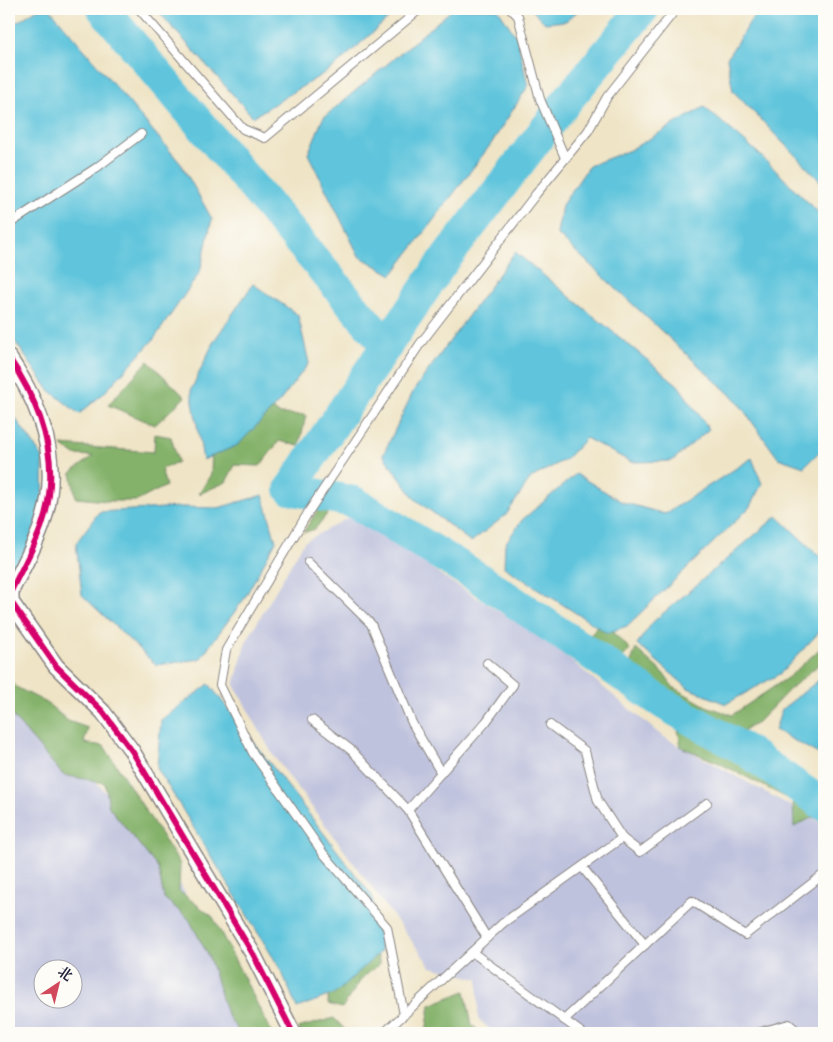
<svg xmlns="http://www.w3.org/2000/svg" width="833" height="1042" viewBox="0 0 833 1042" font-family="'IM FELL English','Noto Serif SC',serif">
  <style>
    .industrial { fill: #bfc2dd; fill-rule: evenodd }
    .forest { fill: #84b26b; stroke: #536a53 }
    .water { fill: #5fc4dc; stroke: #40738c }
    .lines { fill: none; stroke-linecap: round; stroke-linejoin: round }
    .river { stroke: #5fc4dc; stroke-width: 32 }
    .lane-casing { stroke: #888380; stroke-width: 10 }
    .street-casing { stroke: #888380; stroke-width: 18 }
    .lane { stroke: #fff; stroke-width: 8 }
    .street { stroke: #fff; stroke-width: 15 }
    .cycleway-casing { stroke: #fdfcf7; stroke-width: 9 }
    .cycleway { stroke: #d6006c; stroke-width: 6 }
  </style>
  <rect width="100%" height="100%" fill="#fdfcf7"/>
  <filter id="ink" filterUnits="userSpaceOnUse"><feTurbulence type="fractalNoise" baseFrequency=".02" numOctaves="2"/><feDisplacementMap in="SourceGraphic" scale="10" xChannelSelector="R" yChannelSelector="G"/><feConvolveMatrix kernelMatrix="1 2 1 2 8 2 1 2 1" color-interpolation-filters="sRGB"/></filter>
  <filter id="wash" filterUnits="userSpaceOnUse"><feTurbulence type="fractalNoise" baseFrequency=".0096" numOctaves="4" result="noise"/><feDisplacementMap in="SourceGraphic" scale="20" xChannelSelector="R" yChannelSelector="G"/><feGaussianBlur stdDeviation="1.12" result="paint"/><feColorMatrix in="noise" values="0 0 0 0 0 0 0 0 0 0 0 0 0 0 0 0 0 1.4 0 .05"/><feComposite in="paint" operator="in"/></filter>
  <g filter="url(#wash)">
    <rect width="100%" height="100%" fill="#efe4c6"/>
    <g class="industrial">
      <path d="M355,514L445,578L532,632L574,663L662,736L824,824V1033H495L478,1019V979L431,967L273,755L234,685L246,642L304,542Z"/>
      <path d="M9,694L47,726L173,870L256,1033H9ZM42,970H72V1000H42Z"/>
    </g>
    <g class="forest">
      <path d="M148,361L185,397L155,425L108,405Z"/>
      <path d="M260,400L279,414L306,415L299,446L279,441L260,466L235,465L226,482L199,494L211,474L213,420Z"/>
      <path d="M155,434L171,437L178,462L161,469L166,486L137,501H106L76,498L71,473L93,456L75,455L61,445L154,452Z"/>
      <path d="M322,503L331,509L315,529L303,533Z"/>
      <path d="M556,618L591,635L601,621L630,649L608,675L594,670L552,637Z"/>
      <path d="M824,645V660L789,690L757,723L739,733L730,725L721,729L696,708L642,699L622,684L636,649L663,673L673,687L706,706L732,715L790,676Z"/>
      <path d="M9,679L16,687L47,703L68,721L88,728L84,743L104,746L180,864L179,891L213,917L272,1033H239L227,1014L209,957L189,919L164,898L158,868L109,807L105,783L63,775L9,712Z"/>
      <path d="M678,729L702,736L803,799L824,801V822L813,817L794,827L793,801L719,763L681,747Z"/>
      <path d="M369,926L380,964L363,977L342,1008L328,1004L329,972Z"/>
      <path d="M465,991L472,1025L481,1033H426L430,1005Z"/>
      <path d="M334,1018L347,1032L302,1033L298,1028Z"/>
    </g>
    <g class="water">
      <path d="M38,9H50L181,164L212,219L200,272L154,339L103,394L79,414L48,389L9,333V241L17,228L9,197V27Z"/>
      <path d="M156,9H399L334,67L253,117Z"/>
      <path d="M453,9H498L517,38L528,86L491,144L392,275L359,256L308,154L323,118Z"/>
      <path d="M531,9H580L566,21L545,23Z"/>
      <path d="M758,9H824V185L733,91L727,58Z"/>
      <path d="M704,107L757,152L824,218V447L804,467L778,458L737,401L557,234L562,205L589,166L630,150Z"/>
      <path d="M515,252L678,385L709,429L672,461L631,462L586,438L566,459L531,478L506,515L471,542L415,499L383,455L414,390Z"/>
      <path d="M253,284L298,315L309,363L280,401L238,445L203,460L191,390L214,341Z"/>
      <path d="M9,409L43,458L44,542L13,575L9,573Z"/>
      <path d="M752,458L762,484L749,508L627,626L607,633L504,567L505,544L522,520L576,474L622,502L665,514Z"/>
      <path d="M263,495L276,541L244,599L200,659L156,665L82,595L76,543L99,512L180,507L218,508Z"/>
      <path d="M777,516L824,561V627L781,673L726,704L688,688L637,644L653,622Z"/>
      <path d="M824,676V757L775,730L782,709Z"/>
      <path d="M209,684L372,896L381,951L336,993L297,1008L282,972L157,768L161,720Z"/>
    </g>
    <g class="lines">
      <g class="river">
        <path d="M103,9L387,346"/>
        <path d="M643,9L569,98L440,266L290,489L354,502L482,580L664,704L745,750L824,805"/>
      </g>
    </g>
  </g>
  <g filter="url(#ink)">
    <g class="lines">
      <g class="lane-casing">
        <g id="lane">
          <path d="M139,9L243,129L265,138L420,9"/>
          <path d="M511,9L518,16L540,99L565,158"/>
          <path d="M9,224L96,168L141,134"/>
          <path d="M308,562L371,624L412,723L441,773"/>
          <path d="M312,720L351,750L408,810"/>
          <path d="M622,838L640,852L707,803"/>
          <path d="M582,867L645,945"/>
          <path d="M487,938L408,810L486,722L513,685L487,663"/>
          <path d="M472,952L582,1033"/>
          <path d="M404,1015L387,927L323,853L253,753L220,685L226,650L309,511L420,344L536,194L588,131L607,97L676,9"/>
          <path d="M564,1020L692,901L745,935L824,874"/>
          <path d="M384,1033L503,923L622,838L598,801L585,751L550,725"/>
          <path d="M757,1033L789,1024L800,1033"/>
          <path d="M821,1033L824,1031"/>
        </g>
      </g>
      <g class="street-casing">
        <path id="street" d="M9,358C43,408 62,466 42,525C34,548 21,570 11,591V602L56,666L103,712L132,751L253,954L293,1033"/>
      </g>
      <use href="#lane" class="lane"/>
      <use href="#street" class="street"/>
      <g class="cycleway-casing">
        <path id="cycleway" d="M9,358C43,408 62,466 42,525C34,548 21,570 11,591V602L56,666L103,712L132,751L253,954L293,1033"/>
      </g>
      <use href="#cycleway" class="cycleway"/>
    </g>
  </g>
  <rect width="833" height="1042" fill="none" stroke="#fdfcf7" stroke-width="30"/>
  <g transform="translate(58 984) rotate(35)"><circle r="24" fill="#fdfcf7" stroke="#a5a5ac"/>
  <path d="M0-4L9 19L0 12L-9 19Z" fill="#d1495b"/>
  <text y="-8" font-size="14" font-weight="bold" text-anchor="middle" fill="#22223b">北</text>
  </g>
</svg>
